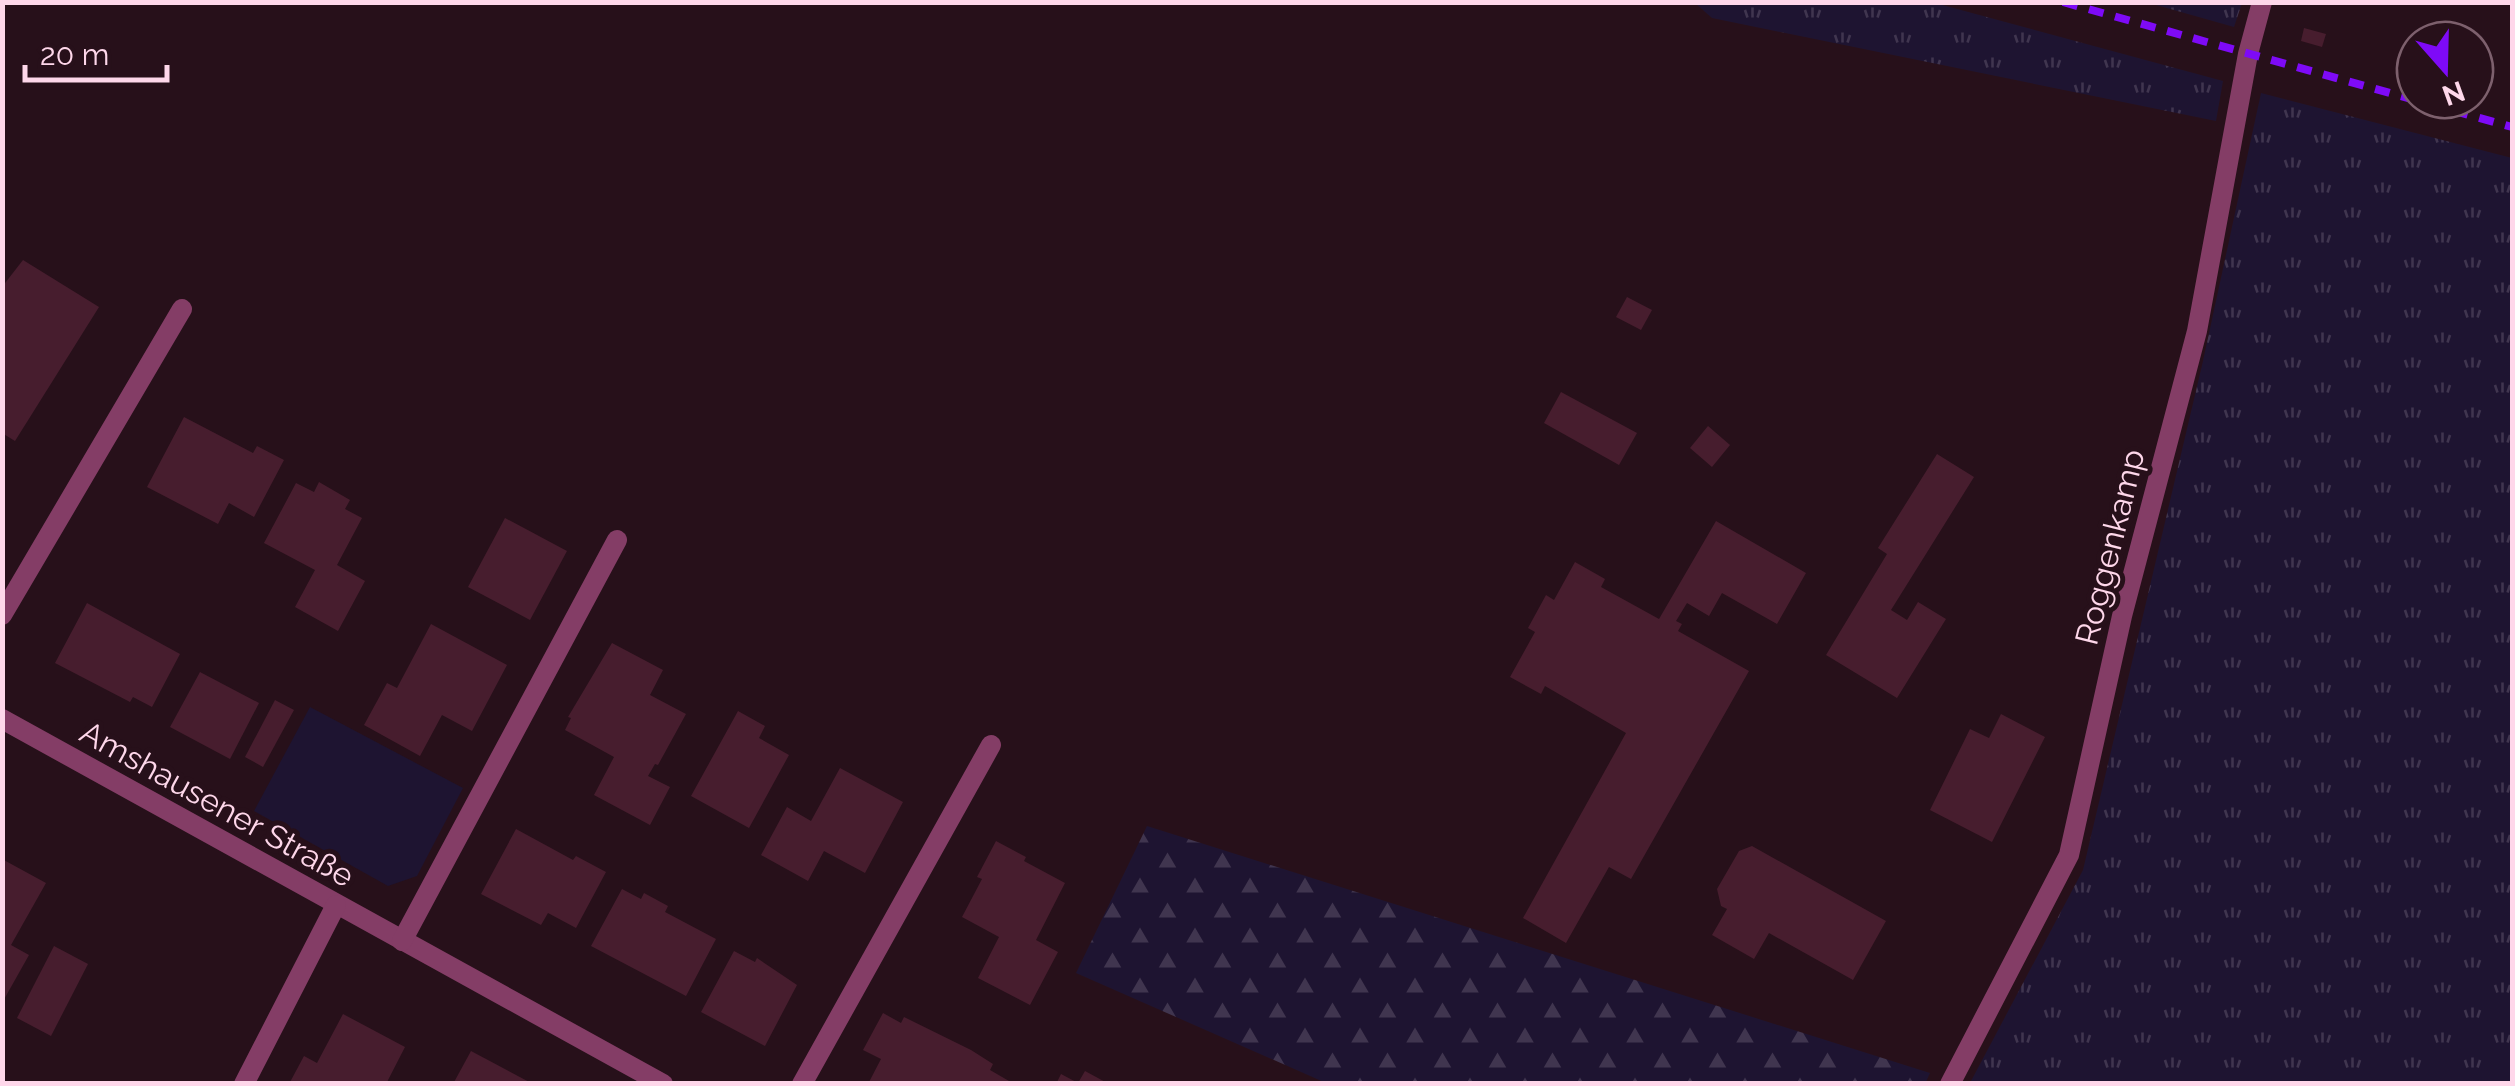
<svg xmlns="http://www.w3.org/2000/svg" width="2515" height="1086" viewBox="0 0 2515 1086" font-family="Raleway,sans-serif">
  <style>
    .grass { fill: url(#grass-tufts) }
    .forest { fill: url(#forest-firs) }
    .park { fill: #1e1431 }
    .building { fill: #471d2e }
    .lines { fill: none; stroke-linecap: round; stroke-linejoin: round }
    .minor { stroke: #843d66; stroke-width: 20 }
    .rail { stroke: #7e0af7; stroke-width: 8; stroke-dasharray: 15 12; stroke-linecap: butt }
    .labels { text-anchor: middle; stroke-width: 10; stroke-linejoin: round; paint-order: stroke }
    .street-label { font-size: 32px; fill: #fed7ea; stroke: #27101a }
  </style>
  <defs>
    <pattern id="grass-tufts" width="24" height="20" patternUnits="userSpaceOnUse" patternTransform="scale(2.5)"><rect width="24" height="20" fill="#1e1431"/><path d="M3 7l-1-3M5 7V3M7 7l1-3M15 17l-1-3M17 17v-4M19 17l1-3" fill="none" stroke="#40354f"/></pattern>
    <pattern id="forest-firs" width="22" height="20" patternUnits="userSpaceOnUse" patternTransform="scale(2.5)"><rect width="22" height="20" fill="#1e1431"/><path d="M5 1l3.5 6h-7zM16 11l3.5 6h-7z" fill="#40354f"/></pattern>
  </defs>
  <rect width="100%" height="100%" fill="#27101a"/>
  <g class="grass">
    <path d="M1695,3H1935L2223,81L2216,121L1712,18Z"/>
    <path d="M2149,3L2242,2V3L2234,27Z"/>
    <path d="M2261,93L2512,158V1083H1970L2083,870L2203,361Z"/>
  </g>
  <path class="forest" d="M1147,826L1930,1073L1925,1084L1326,1083L1076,973Z"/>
  <path class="park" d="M310,707L463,788L417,876L388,886L254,811Z"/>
  <g class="building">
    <path d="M2304,28L2326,34L2322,47L2301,41Z"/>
    <path d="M23,260L99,307L15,441L2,433V287Z"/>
    <path d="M1627,297L1652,310L1641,330L1616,317Z"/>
    <path d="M1561,392L1637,433L1619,465L1544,423Z"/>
    <path d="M184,417L253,453L257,446L284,460L254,517L229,503L218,524L147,487Z"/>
    <path d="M1708,426L1730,445L1712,467L1690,448Z"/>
    <path d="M1937,454L1974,477L1891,610L1907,620L1918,602L1946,619L1897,698L1826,655L1887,554L1878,548Z"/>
    <path d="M319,482L350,500L345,509L362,518L337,565L365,581L338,631L295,607L315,570L264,543L296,483L314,492Z"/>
    <path d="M505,518L567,551L530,620L468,587Z"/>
    <path d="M1716,521L1806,573L1777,624L1722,593L1709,616L1687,603L1676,621L1682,624L1678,631L1749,671L1631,879L1609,867L1566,943L1523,918L1626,733L1545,686L1541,694L1510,677L1535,632L1528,628L1546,595L1554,600L1575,562L1605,579L1601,587L1659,619Z"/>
    <path d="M87,603L180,654L152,707L133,697L130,702L55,663Z"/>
    <path d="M431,624L507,665L472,731L442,715L420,756L364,725L387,683L397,688Z"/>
    <path d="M612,643L663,670L650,695L686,714L658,765L655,764L648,776L670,787L650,825L594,795L614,757L565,730L571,718L568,717Z"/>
    <path d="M200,672L259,703L230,759L170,727Z"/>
    <path d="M275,700L294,710L263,767L245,757Z"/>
    <path d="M738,711L765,726L759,738L789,755L749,828L691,796Z"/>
    <path d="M2001,714L2045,737L1992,842L1930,810L1970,729L1989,738Z"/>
    <path d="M840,768L903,802L865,873L824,851L808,881L761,855L787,807L811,821Z"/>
    <path d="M516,829L573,860L576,856L606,872L576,928L548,913L541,925L481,894Z"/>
    <path d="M996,841L1026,857L1024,861L1065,883L1036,940L1058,952L1030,1005L978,978L999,937L962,917L982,879L977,877Z"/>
    <path d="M1752,846L1886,921L1853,980L1769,933L1754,959L1712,935L1727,909L1721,906L1717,889L1739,851Z"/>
    <path d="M2,859L46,883L11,945L29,955L2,1003Z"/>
    <path d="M622,889L641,899L644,893L668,906L665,912L716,939L686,996L591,946Z"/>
    <path d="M54,946L88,964L51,1036L17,1018Z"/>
    <path d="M734,951L755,962L757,958L797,985L765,1046L701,1012Z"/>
    <path d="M883,1013L901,1023L904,1017L971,1050L993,1064L990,1070L1009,1081L1007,1084H868L881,1059L863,1050Z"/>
    <path d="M343,1014L405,1047L386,1084H289L304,1056L317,1063Z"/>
    <path d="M471,1051L533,1084H453Z"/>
    <path d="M1085,1071L1109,1084H1056L1061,1074L1078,1083Z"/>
  </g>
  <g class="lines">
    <g class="minor">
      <path d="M2,615L182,309"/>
      <path d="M2,719L663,1084"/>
      <path d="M402,941L617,540"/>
      <path d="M244,1084L336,905"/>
      <path d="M802,1084L991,745"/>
      <path d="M1950,1084L2069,855L2122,616L2197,331L2248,54L2262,2"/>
    </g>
    <path class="rail" d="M2063,2L2512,127"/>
  </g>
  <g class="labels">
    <g class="street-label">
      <text transform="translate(2110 547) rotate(-76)" y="11">Roggenkamp</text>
      <text transform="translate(217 804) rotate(29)" y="11">Amshausener Straße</text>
    </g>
  </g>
  <rect width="2515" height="1086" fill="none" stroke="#fed7ea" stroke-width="10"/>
  <g transform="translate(2445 70) rotate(160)"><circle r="48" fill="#27101a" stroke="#7d606d" stroke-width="2.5"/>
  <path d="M0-8L18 38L0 25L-18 38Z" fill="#7e0af7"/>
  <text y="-15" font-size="28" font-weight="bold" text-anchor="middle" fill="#fed7ea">N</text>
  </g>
  <path d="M25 65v15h142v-15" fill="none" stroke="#fed7ea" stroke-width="5"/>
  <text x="40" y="65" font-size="30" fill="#fed7ea" stroke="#27101a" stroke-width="8" paint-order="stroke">20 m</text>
</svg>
